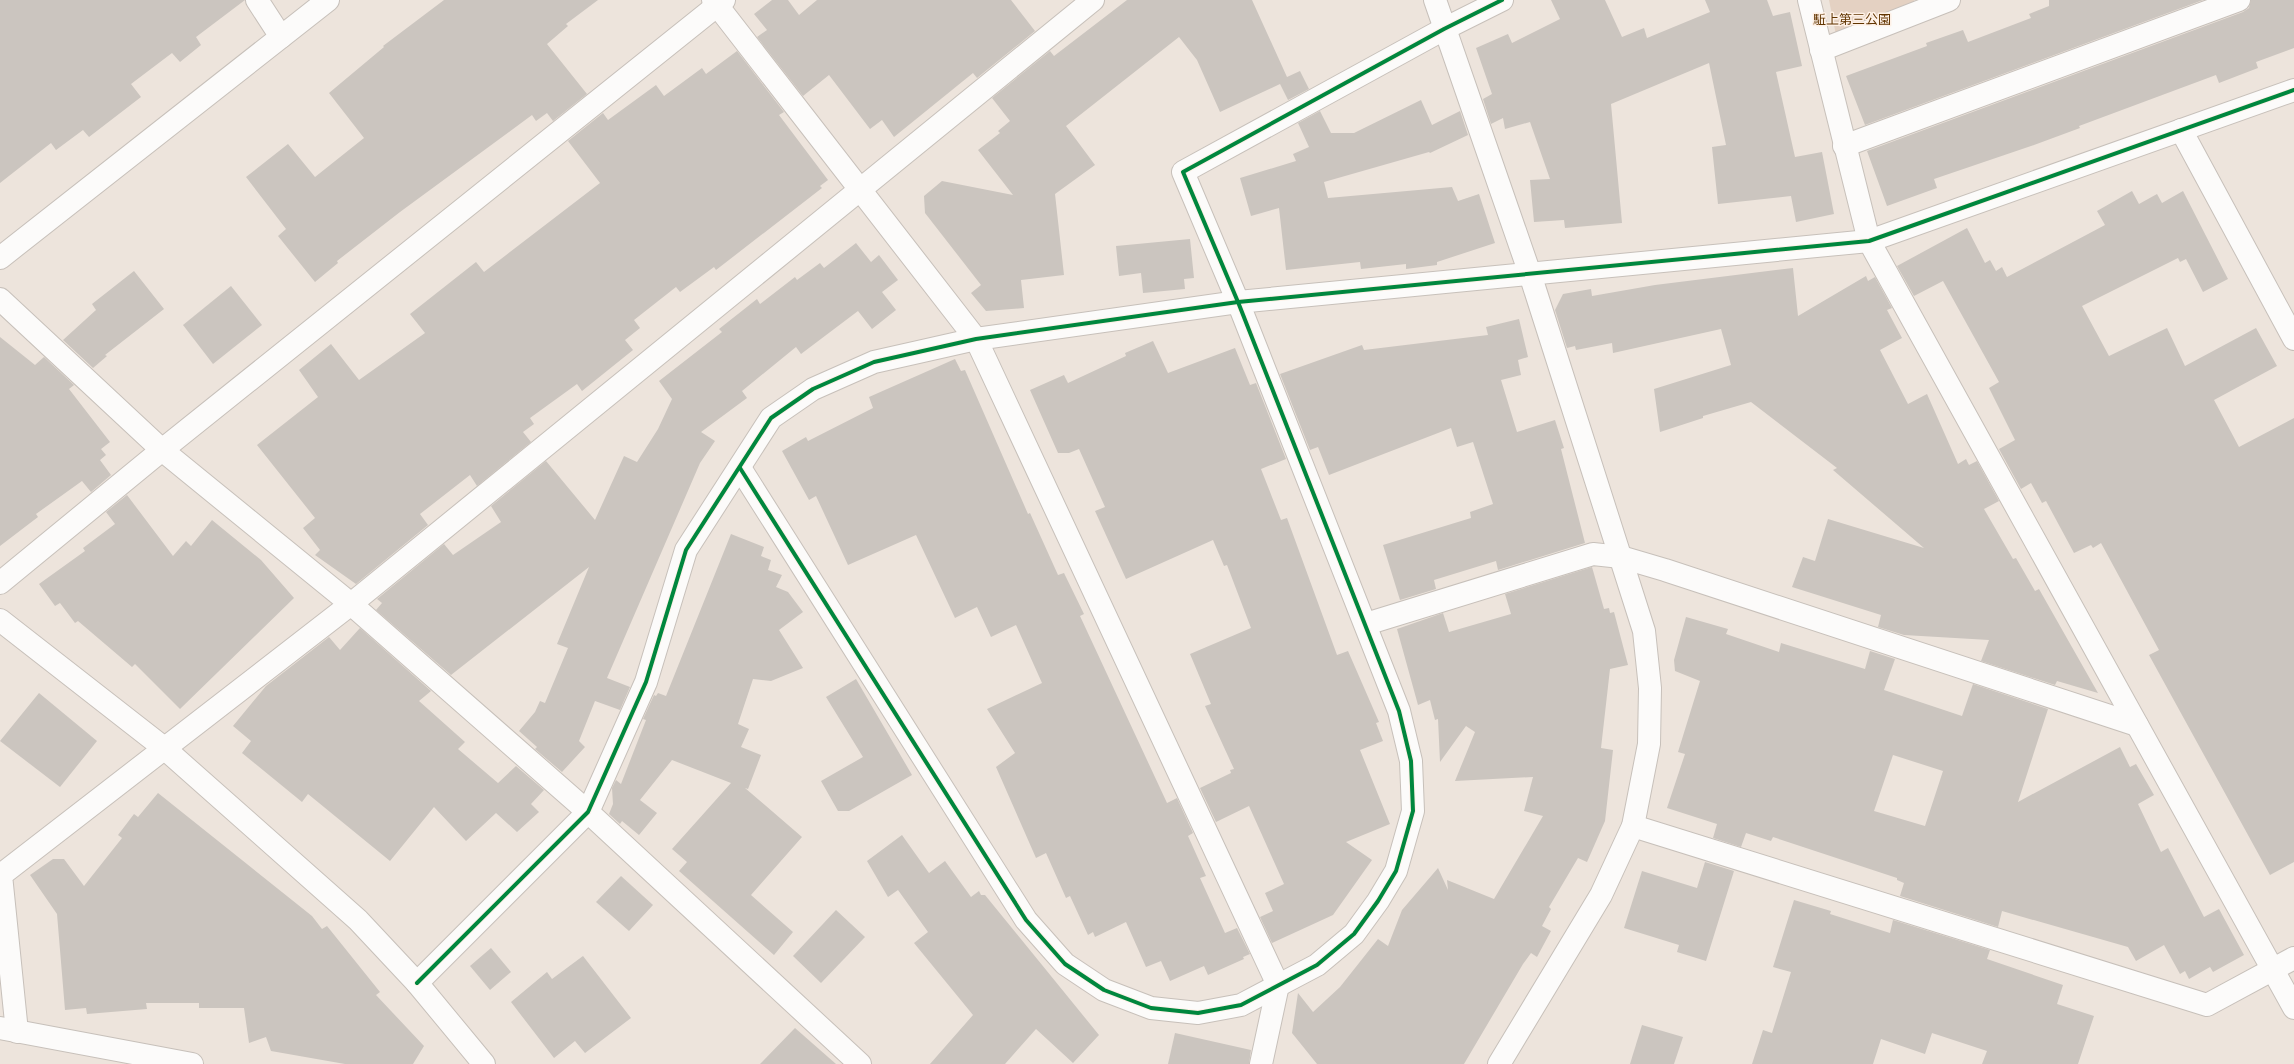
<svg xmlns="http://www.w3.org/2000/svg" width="2294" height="1064" viewBox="0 0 2294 1064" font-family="'Source Sans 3','Noto Sans JP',sans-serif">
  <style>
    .green { fill: #e4d1c2 }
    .building { fill: #cbc5bf; fill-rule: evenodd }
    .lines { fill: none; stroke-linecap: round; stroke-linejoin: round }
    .street-casing { stroke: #c7c0ba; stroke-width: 24 }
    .secondary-casing { stroke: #c7c0ba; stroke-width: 24 }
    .street { stroke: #fcfbfa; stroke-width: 22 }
    .secondary { stroke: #fcfbfa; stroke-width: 22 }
    .cycleway-casing { stroke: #fef1e7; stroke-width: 6 }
    .cycleway { stroke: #00873e; stroke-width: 4 }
    .labels { text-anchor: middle; stroke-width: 3; stroke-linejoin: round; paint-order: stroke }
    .park-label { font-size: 13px; fill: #613500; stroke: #fef1e7 }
  </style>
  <rect width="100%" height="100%" fill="#ede4dc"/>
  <path class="green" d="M1829,0H1914L1919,10L1838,45Z"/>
  <g class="building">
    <path d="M0,0H245L196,37L201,45L180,62L172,53L131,84L141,97L89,137L83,130L56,150L51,143L0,183Z"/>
    <path d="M444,0H598L566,24L568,26L547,44L587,94L553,121L547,113L536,121L532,115L400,212L337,261L338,263L315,282L278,236L286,229L246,177L288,144L315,177L364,138L329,93L384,47L383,46Z"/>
    <path d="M772,0H788L799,15L817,0H1011L1035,31L977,78L973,73L894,137L882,120L870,129L829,75L803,96L757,37L767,30L754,14Z"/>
    <path d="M1127,0H1252L1287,77L1300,71L1309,89L1288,100L1280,84L1220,112L1197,60L1179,37L1066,126L1095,165L1055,194L1064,275L1021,280L1024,308L986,311L971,293L981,285L925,213L924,196L942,181L1013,195L978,150L1000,133L998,131L1010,121L992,98L1050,51L1054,56Z"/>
    <path d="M1551,0H1605L1622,37L1644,28L1647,38L1710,12L1705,0H1767L1773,16L1790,12L1802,66L1776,72L1795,157L1822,152L1834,214L1796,222L1791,196L1718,204L1712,147L1726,145L1709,63L1611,104L1622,223L1565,228L1564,220L1534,222L1530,180L1550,179L1530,122L1505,129L1503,118L1491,124L1483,99L1492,94L1476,48L1508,34L1512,43L1560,19Z"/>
    <path d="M2049,0H2203L1865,125L1846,76L1927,46L1926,43L1963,30L1968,42L2031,18L2029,14L2049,6Z"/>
    <path d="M2251,0H2294V48L2256,62L2258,68L2219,83L2216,75L2079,126L2080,128L2031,146L1934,179L1937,188L1887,206L1867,151L2243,12L2249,8Z"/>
    <path d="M737,51L784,112L779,115L828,180L820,186L822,188L716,270L714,267L680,292L676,287L634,320L640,328L625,340L633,350L582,391L577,384L530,418L534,424L523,432L531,442L477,486L470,475L420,514L428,525L356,584L315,555L320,550L303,528L315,518L257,445L318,397L299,370L331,344L359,380L425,333L410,314L476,262L484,272L600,183L568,141L603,113L608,120L656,85L664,96L702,68L706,74Z"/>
    <path d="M1421,100L1432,125L1460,111L1468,135L1430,153L1429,152L1324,182L1328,198L1452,187L1458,201L1479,194L1495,243L1437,262V265L1406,269V264L1361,269L1360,262L1286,270L1279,208L1251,216L1240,178L1296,161L1293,154L1309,147L1298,123L1320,111L1331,133H1354Z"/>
    <path d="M2132,191L2139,204L2157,194L2162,203L2183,191L2228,279L2203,292L2186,259L2180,262L2178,258L2082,306L2109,356L2167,328L2185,366L2256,328L2277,366L2214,400L2239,447L2294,418V862L2270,875L2149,655L2159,650L2101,543L2093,548L2091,545L2074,553L2046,501L2042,503L2031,483L2021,489L1999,449L2015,440L1989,388L1999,382L1943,281L1914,296L1897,266L1967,228L1985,263L1990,260L1996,271L2002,267L2007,277L2105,225L2097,211Z"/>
    <path d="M1190,239L1194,278L1184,279L1185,289L1143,293L1141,273L1119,276L1116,246Z"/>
    <path d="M856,243L871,262L879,255L898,280L882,292L896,310L872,329L858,311L801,354L796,347L742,391L747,398L701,432L715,441L700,463L607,678L630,687L620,710L595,701L579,741L585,747L562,772L535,749L537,747L519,731L535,712L540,701L545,703L568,648L557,644L589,567L451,675L376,610L382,603L377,599L444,544L453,555L501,522L491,506L546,461L595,520L624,456L637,462L658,429L672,399L659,381L722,332L719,329L757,299L760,304L795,277L797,280L820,263L824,268Z"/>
    <path d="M1793,268L1798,316L1866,276L1868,281L1875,277L1892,308L1887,310L1902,338L1880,350L1908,404L1927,394L1958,464L1966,459L1969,465L1977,461L1999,501L1984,509L2013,559L2016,558L2035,591L2039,589L2098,693L2057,681L2055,685L1981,661L1989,640L1904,635L1878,627L1881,615L1792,587L1803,557L1815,561L1828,519L1924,548L1833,470L1837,468L1751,402L1703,416V418L1660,432L1654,389L1731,365L1721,329L1613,353L1612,343L1576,350L1575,346L1567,348L1555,310L1563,294L1591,289L1592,296L1655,285Z"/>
    <path d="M134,271L164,309L105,355L107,356L93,368L63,340L96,310L92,304Z"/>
    <path d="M231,286L262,325L213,364L183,325Z"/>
    <path d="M1519,319L1528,357L1518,360L1521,375L1501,380L1517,432L1555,420L1564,448L1561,449L1585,543L1498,570L1496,561L1434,580L1436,589L1400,600L1383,545L1471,518L1470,512L1493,504L1473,442L1457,447L1451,428L1329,475L1318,447L1310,450L1280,374L1362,345L1364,350L1488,335L1486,327Z"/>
    <path d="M0,337L35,365L44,357L74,385L69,389L110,442L101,449L106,455L100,460L111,475L91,492L82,481L36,514L38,517L0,546Z"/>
    <path d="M1153,341L1168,373L1235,348L1250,385L1256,383L1286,459L1261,469L1281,520L1287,518L1337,655L1348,651L1379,722L1376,723L1383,741L1360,750L1390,824L1346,842L1372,860L1333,915L1272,943L1260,917L1273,911L1265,893L1284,884L1249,806L1216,822L1200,788L1231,773L1230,770L1234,769L1205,706L1211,704L1190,654L1251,628L1227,565L1224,566L1213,540L1126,579L1095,511L1105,507L1079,449L1069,453H1058L1030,390L1064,375L1068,383L1126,356L1125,353Z"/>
    <path d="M955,359L961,371L965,370L1028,514L1030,513L1058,575L1064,573L1084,614L1080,616L1167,803L1177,798L1193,833L1188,836L1206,876L1200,878L1225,933L1237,928L1250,954L1243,957L1244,959L1208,975L1204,966L1170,981L1161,961L1146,967L1126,922L1095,937L1093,932L1088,935L1070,896L1066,898L1046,853L1036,858L996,767L1015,753L987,709L1042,683L1016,625L991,637L977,607L955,618L916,535L848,565L816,496L809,500L782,451L806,437L808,441L873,408L869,397Z"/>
    <path d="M127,495L173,556L186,541L191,546L212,520L261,560L294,598L180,709L135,664L132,667L78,621L75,623L60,603L55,606L39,584L85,551L83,548L115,524L106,512Z"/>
    <path d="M731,534L764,547L761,556L771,560L768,570L782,575L776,587L788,592L803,612L779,630L803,668L771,681L753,679L738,724L749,729L741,747L761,755L748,789L745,788L802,837L751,895L793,932L774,955L679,871L687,862L672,849L731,783L672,760L640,800L657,813L639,835L622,821L620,824L609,814L613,804L612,788L616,780L621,784L646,720L643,719L654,695L656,696L658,693L666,696Z"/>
    <path d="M1592,567L1604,609L1609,608L1610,613L1614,612L1628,665L1610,669L1601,748L1613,750L1605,821L1587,862L1578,858L1549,907L1551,909L1542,926L1551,931L1537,957L1531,953L1523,964L1464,1064H1317L1292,1033L1298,993L1313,1012L1340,987L1378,939L1388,946L1402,910L1438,868L1448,890L1447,880L1494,899L1543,816L1524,811L1533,777L1455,781L1475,732L1466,726L1440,762L1438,719L1435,720L1430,700L1418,705L1397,629L1443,613L1449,632L1511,614L1505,594Z"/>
    <path d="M1686,617L1728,629L1726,634L1779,652L1781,643L1865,669L1870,651L1895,659L1884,690L1962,716L1973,684L2048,709L2018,802L2120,747L2130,767L2136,764L2154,795L2138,804L2161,852L2168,848L2204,917L2219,909L2244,955L2213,972L2210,967L2189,979L2185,971L2180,974L2164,945L2136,961L2128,947L2002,911L1998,927L1900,896L1904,883L1897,880V878L1773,837L1771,841L1746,833L1741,847L1713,838L1717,824L1667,808L1685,754L1678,752L1700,681L1675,671L1674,660ZM1893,755L1943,771L1925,826L1874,811Z"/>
    <path d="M360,628L431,691L419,701L465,742L458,749L498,783L516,766L544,790L531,804L539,812L517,832L496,813L466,841L434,807L390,861L308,794L302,802L242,753L251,741L233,726L266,686L329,637L340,650Z"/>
    <path d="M856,679L912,775L849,811H838L821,781L863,757L826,697Z"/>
    <path d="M39,693L97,741L60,787L0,741Z"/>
    <path d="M158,793L312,916L322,929L327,926L380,992L376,995L424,1046L413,1064H345L271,1051L266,1037L249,1043L244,1008H199V1003H146L147,1009L87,1014L86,1008L65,1010L57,914L30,875L53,859H64L84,886L122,838L118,835L134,814L138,817Z"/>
    <path d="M902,835L929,873L945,861L971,897L979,891L981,895H985L1099,1035L1073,1063L1036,1029L1005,1064H930L973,1015L914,943L928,932L898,890L888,897L867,861Z"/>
    <path d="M1705,862L1734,871L1706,961L1677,952L1679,945L1624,928L1642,871L1697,888Z"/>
    <path d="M621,876L653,905L629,931L596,902Z"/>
    <path d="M1794,900L1831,911L1830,914L1890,933L1893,920L1990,950L1987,959L2063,985L2057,1004L2094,1016L2078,1064H1982L1987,1051L1932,1033L1925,1054L1881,1039L1873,1064H1752L1763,1030L1772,1033L1791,972L1773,967Z"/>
    <path d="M836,910L865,937L821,983L793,956Z"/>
    <path d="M491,948L511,972L490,990L470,966Z"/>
    <path d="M583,956L631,1018L585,1053L575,1041L554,1058L511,1002L547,972L552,979Z"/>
    <path d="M1642,1025L1683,1037L1674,1064H1630Z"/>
    <path d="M795,1028L836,1064H760Z"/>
    <path d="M1175,1033L1251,1050L1249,1064H1168Z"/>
  </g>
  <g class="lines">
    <g class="street-casing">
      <g id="street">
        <path d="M257,0L281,37"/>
        <path d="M713,0L976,339L1278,985L1261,1064"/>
        <path d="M1435,0L1530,274L1644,631L1650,688L1649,744L1633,826L1601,895L1499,1064"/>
        <path d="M1809,0L1869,241L2294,1008"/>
        <path d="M1821,50L1949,0"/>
        <path d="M2181,130L2294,339"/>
        <path d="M1844,146L2239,0"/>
        <path d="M0,299L162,450L351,604L588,812L860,1064"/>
        <path d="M740,468L1026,920L1065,964L1104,990L1151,1008L1198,1013L1241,1005L1317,965L1354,934L1378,901L1396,871L1413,811L1411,761L1399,711L1238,302L1183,172L1444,29L1502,0"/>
        <path d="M0,583L162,450L724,0"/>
        <path d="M1366,624L1593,554L1621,557L1665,570L2137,725"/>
        <path d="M1633,826L2207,1005L2294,958"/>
        <path d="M417,983L588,812L646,682L686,550L771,418L813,389L874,362L976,339L1238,302L1869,241L2294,90"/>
        <path d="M0,1028L192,1064"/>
        <path d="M17,1032L1,875L351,604L1093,0"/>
      </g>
    </g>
    <g class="secondary-casing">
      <g id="secondary">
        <path d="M0,258L328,0"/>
        <path d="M0,620L164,748L358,920L417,983L484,1064"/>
      </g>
    </g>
    <use href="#street" class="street"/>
    <use href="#secondary" class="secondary"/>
    <g class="cycleway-casing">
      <g id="cycleway">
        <path d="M740,468L1026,920L1065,964L1104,990L1151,1008L1198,1013L1241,1005L1317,965L1354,934L1378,901L1396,871L1413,811L1411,761L1399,711L1238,302L1183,172L1444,29L1502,0"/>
        <path d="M417,983L588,812L646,682L686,550L771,418L813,389L874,362L976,339L1238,302L1869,241L2294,90"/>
      </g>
    </g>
    <use href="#cycleway" class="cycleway"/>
  </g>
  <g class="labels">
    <g class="park-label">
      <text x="1852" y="24">駈上第三公園</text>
    </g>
  </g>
</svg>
